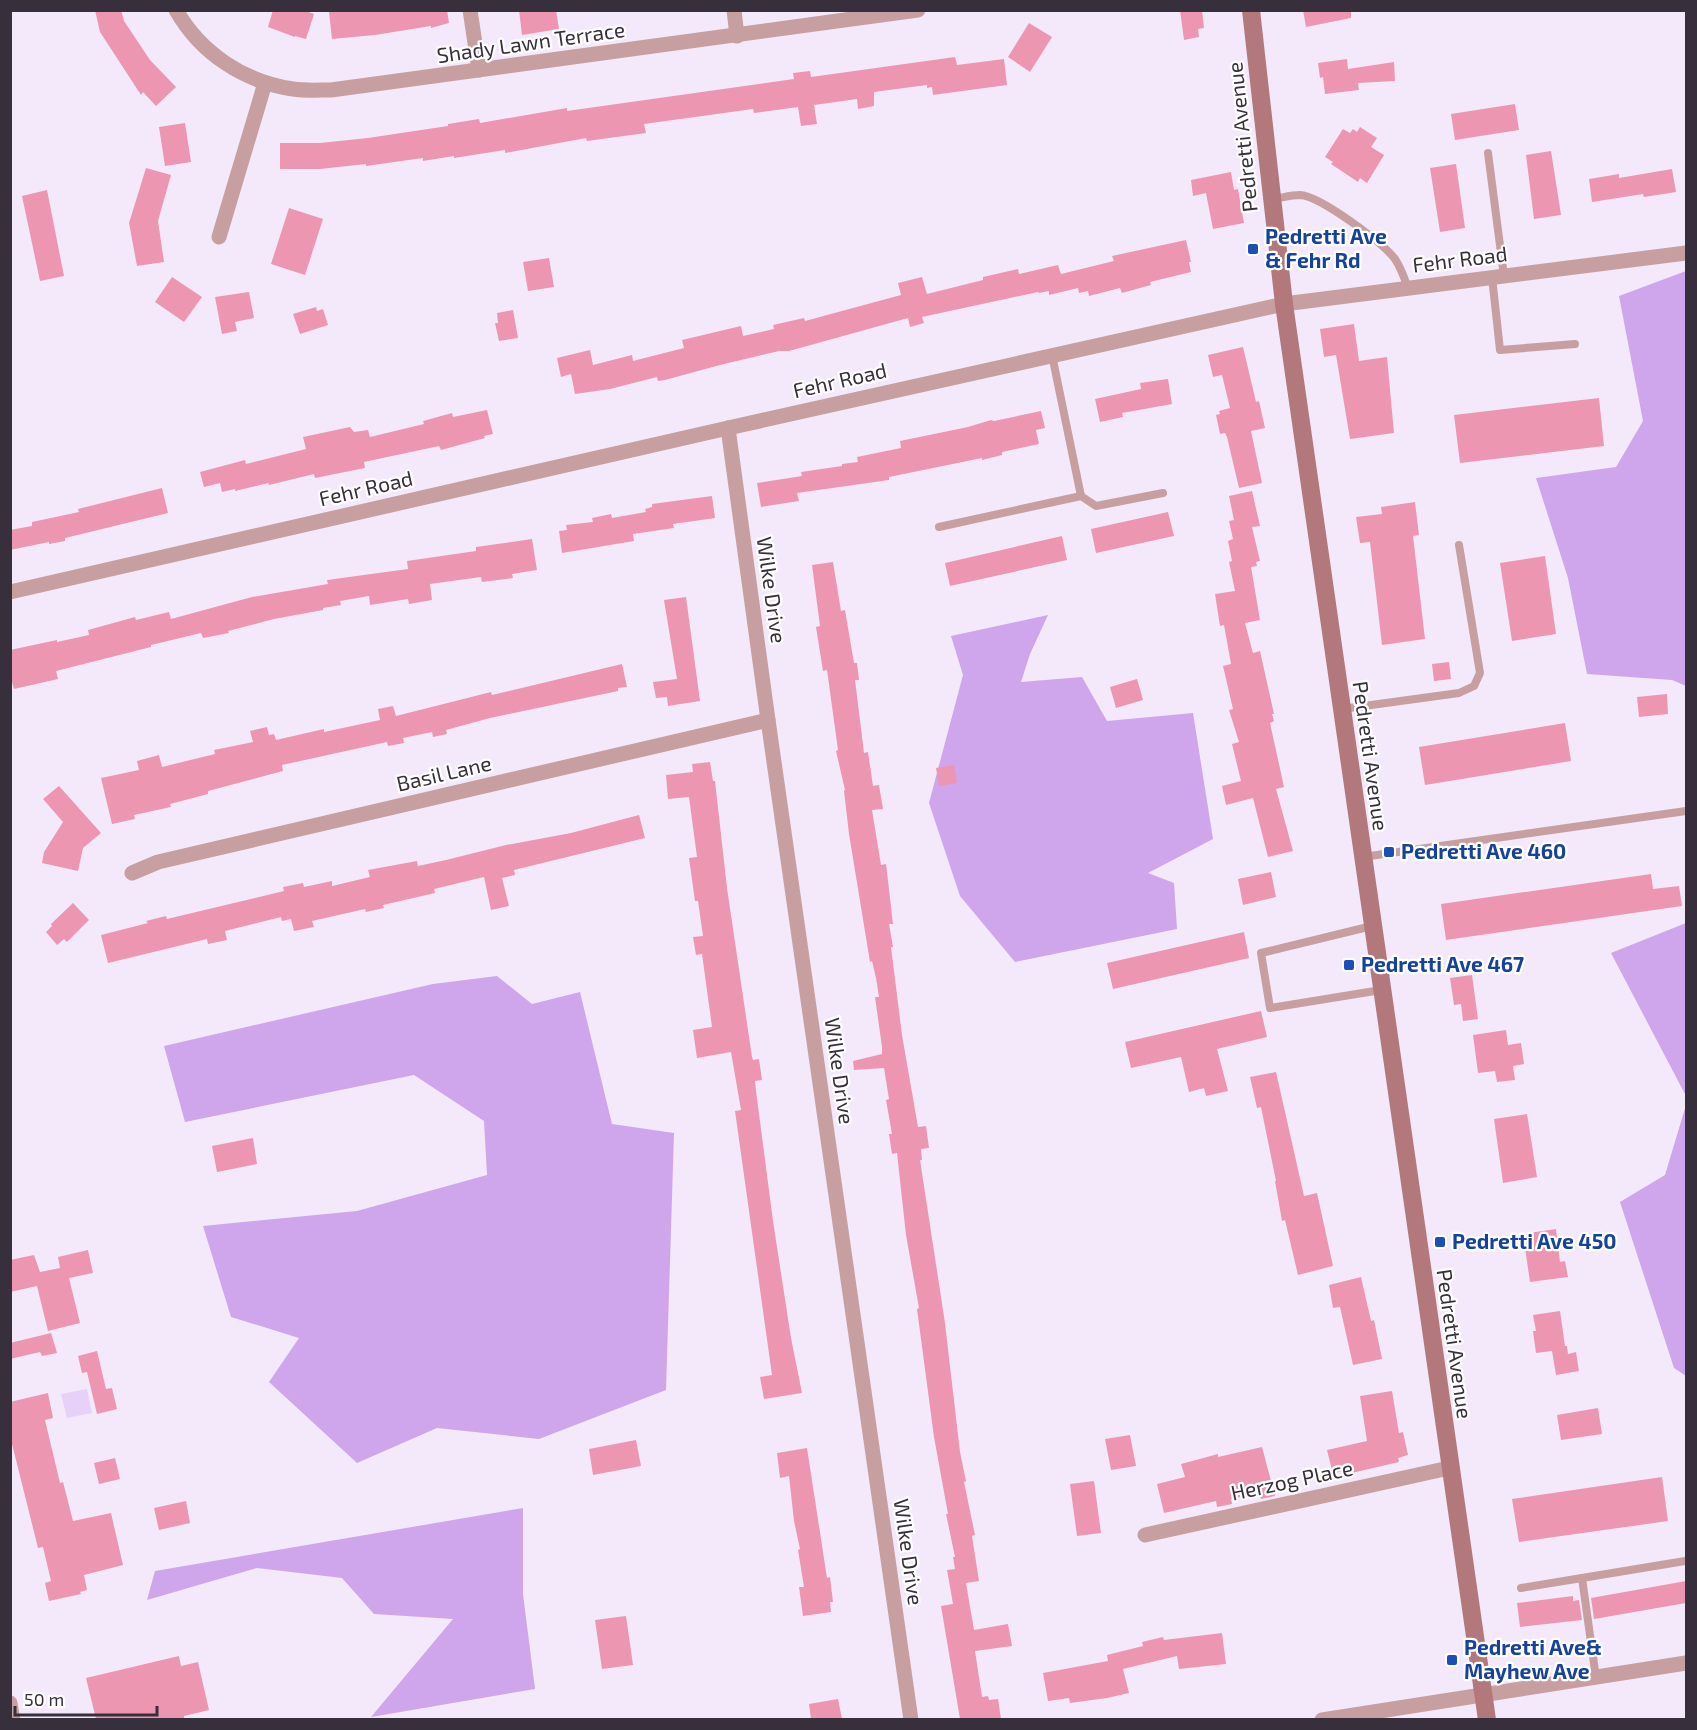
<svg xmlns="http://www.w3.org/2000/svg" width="1697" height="1730" viewBox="0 0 1697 1730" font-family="'Exo 2',sans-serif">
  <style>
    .green { fill: #e8d1f8 }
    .forest { fill: #cfa5ec }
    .building { fill: #ed96b1 }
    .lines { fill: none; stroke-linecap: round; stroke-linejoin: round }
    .lane { stroke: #c89fa1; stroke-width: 8 }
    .street { stroke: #c89fa1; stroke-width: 15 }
    .secondary { stroke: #b2787c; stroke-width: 18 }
    .transit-dot { fill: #1a4fb4; stroke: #fff; stroke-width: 2 }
    .labels { text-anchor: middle; stroke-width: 4.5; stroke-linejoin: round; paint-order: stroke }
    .street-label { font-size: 21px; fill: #37303c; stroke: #fff }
    .transit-label { font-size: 21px; font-weight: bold; fill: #164399; stroke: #fff; text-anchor: start }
  </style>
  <rect width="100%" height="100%" fill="#f3e9fb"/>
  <path class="green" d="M87,1389L92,1413L67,1418L61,1394Z"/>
  <g class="forest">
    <path d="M1686,271V686L1672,680L1587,674L1568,578L1536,478L1616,467L1643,421L1619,296Z"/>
    <path d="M1048,615L1030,654L1021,682L1082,677L1107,721L1193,713L1213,839L1148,873L1174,883L1177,929L1015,962L960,896L929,803L963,675L951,636Z"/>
    <path d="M1686,923V1096L1611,953Z"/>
    <path d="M497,976L532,1004L580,992L612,1124L674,1133L666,1390L539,1439L437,1428L357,1463L269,1382L299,1338L231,1317L203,1226L357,1211L487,1175L484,1121L414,1075L185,1122L164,1046L433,984Z"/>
    <path d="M1686,1105V1376L1674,1368L1620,1202L1665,1175Z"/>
    <path d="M523,1508V1594L535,1689L371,1717L453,1619L374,1614L342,1578L257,1568L147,1600L155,1571Z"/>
  </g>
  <g class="building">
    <path d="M95,10H121L124,21L150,60L176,87L156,106L143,92L141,95L100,32Z"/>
    <path d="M273,10H303L314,14L306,39L295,36V37L268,27Z"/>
    <path d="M346,10H447L449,23L431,28V26L375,35L332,39L329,12Z"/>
    <path d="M519,10H556L559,29L522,35Z"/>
    <path d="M1180,10H1202L1204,28L1198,29L1199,37L1184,40Z"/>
    <path d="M1303,10H1351V18L1306,27Z"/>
    <path d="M1029,23L1052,37L1030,72L1008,57Z"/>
    <path d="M955,57L957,65L1004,59L1007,85L933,95L932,87L927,88V85L874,92V106L858,109L857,99L814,105L817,124L801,126L798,107L754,113L753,109L644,124L646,133L587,141L586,138L505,153V150L454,158V156L423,161V158L366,166V164L320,169H280V143H320L368,138L448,126V124L479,119L480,123L567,108V111L794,79L793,73L810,71L811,77Z"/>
    <path d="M1347,59L1348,69L1394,62L1395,81L1358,83L1359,90L1325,94L1323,77L1320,78L1318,63Z"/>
    <path d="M1515,104L1519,130L1455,140L1451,114Z"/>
    <path d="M185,123L191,162L165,166L159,127Z"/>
    <path d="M1360,127L1377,138L1371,147L1384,155L1367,183L1360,178L1358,182L1331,164L1333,162L1325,157L1343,129L1350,133L1353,129L1357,132Z"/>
    <path d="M1551,151L1561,215L1534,219L1526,155Z"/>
    <path d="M1456,164L1465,228L1440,232L1430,168Z"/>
    <path d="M146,168L171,175L158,221L164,262L137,266L129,223Z"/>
    <path d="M1672,169L1676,192L1644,197L1643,194L1592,202L1589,179L1619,174V178Z"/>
    <path d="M1231,172L1234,190L1238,189L1244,223L1213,229L1206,193L1193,196L1191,180Z"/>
    <path d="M47,190L64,276L40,281L22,196Z"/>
    <path d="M289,208L323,219L305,275L271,264Z"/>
    <path d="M1186,240L1191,262H1189L1191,272L1150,282L1151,285L1122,293L1120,288L1089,296L1088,291L1079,293L1078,288L1049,295V291L1039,293L1038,292L922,317L924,323L910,327L908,318L789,351H779L720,365L665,380L658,381L657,377L610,389L575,394L571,374L561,377L557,358L590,350L593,365L632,355L633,361L684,348L682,340L741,326L743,336L774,329L773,325L804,318L805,321L901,295L898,283L922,277L927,294L983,280V277L1018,269L1019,274L1058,265L1061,274L1114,261L1112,256Z"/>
    <path d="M549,258L554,287L528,291L523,262Z"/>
    <path d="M172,277L202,297L184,322L155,302Z"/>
    <path d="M249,292L254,318L235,322L237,331L222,334L215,297Z"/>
    <path d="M316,307L317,311L323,309L328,325L300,334L293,314Z"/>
    <path d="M513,310L518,338L499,341L495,323H498L497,313Z"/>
    <path d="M1354,324L1359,361L1387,357L1394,433L1350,439L1336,355L1324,357L1320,329Z"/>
    <path d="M1243,347L1256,402L1259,401L1265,428L1251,431L1262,483L1239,488L1227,437L1225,433L1220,434L1216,415L1220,414L1219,411L1230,408L1222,375L1213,377L1208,355Z"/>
    <path d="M1168,379L1172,404L1122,413L1123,417L1100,422L1095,399L1141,389L1140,383Z"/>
    <path d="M1599,398L1604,446L1460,463L1454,415Z"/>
    <path d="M487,410L493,434L484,436L485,438L441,450L439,446L364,462L365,468L315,478L314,474L269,485L268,483L235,491V489L222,492L220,483L204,487L200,472L245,460L246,464L306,449L303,437L350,427L354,432L368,430L370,437L424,424L423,421L452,413L453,417Z"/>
    <path d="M1041,411L1045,428L1036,430L1039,444L1002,452V455L982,460V458L889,477V480L797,493L799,501L761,507L757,483L802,476L801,472L842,466V464L858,462L857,457L901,448L900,441L968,427L991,420L994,421Z"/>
    <path d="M162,488L168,513L65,538V541L49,544V542L10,550V530L32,526V522L79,512L78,509Z"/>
    <path d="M1252,491L1260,526L1252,527L1260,561L1256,562L1257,566L1251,567L1260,620L1245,623L1253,653L1260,651L1274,714H1272L1274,721L1270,723L1284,787L1276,789L1293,851L1268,857L1253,798L1226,805L1222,786L1241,781L1232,744L1239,742L1229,710L1233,709L1223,666L1231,664L1224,625L1220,626L1215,594L1235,591L1229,562L1232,561L1228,541L1233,539L1229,521L1234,520L1229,496Z"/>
    <path d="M712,496L715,518L673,524L674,528L633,534L634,541L562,553L559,531L567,530L566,525L593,522L592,518L611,514L612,518L646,512L645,509L652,507V504Z"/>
    <path d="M1415,502L1419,535L1413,536L1425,639L1382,645L1370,542L1360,543L1356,517L1382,514L1381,507Z"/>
    <path d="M1168,512L1174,536L1096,553L1091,529Z"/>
    <path d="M1062,536L1067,560L950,586L945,563Z"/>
    <path d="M532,539L537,570L512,574L513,578L482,582L481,577L430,584L432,600L409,604L408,599L370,605L369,596L340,601L341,605L323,608V610L274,619L228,631L229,633L203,638L201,633L151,645V647L56,671L58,679L14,689L10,675V650L57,640V642L89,635L88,630L135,617L136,620L169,612L171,619L252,597L328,584L327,580L408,569L407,561L476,551V547Z"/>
    <path d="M1545,556L1556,634L1512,641L1500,563Z"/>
    <path d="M833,562L841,611L845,610L854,663H857L859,680H855L864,753L868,752L873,786L879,785L883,809L872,810L881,865L886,864L893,924H889L893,947H891L902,1035L918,1127L926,1126L929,1148L921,1149L922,1160H920L945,1323L960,1452L966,1481L964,1482L975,1535L972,1536L979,1581L966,1583L974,1630L1008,1624L1012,1646L975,1651L982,1697L988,1696L989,1700L998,1699L1001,1719H960L941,1606L953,1604L947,1570L955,1569L953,1557H955L946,1514H948L934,1437L917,1309L919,1308L906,1235L897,1153L892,1154L889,1134H892L886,1100L889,1099L884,1068L854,1070L853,1061L882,1054V1047L875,997H879L876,978L872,961L870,962L849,834L844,791L845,790L836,751L838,750L827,670L823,671L816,627L820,626L812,565Z"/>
    <path d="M686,597L700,701L668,706L667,697L656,698L653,682L677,679L664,600Z"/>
    <path d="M1449,662L1451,679L1434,681L1432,664Z"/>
    <path d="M622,664L627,687L618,688V691L490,718L446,730L447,734L433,737L432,732L403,738L404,743L388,746L387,742L282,765L283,771L208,791V794L170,804L171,807L134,815L135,819L112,824L101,778L139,770L137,761L159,755L162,767L215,754L214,750L253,742L250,731L267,727L269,735L274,734L276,740L324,729V732L380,720L378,709L393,706L396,716L491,692L492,695Z"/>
    <path d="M1137,679L1143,700L1116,708L1110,687Z"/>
    <path d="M1667,694L1668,714L1639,717L1637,697Z"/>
    <path d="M1565,723L1571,761L1425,785L1419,747Z"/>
    <path d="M710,762L713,781H715L727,888L752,1057L753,1060L759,1059L762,1080L755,1081L756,1091L773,1221L791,1338L802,1393L764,1399L760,1377L772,1375L735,1111L741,1110L731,1052L697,1058L693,1030L712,1027L702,954L696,955L693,937L703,936L698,901H695L689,858L697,857L689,797L668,799L666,775L693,772L692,764Z"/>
    <path d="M954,765L957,783L939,786L936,768Z"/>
    <path d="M59,786L101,833L83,848L78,871L42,863L44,852L63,822L43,799Z"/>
    <path d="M639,815L645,838L514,870L515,875L502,878L509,906L491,910L484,877L434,889L435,893L383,905L384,908L366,912L365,909L312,921L314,927L294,931L291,919L282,921L281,917L225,931L227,940L208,944L207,939L108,963L101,935L148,923L146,921L166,916L167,919L284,891L283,887L303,883L304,887L332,881V886L370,877L368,870L417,861L418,866L446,860L506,845L571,833Z"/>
    <path d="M1271,872L1276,897L1243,905L1238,879Z"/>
    <path d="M1651,874L1653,889L1679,886L1682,906L1446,940L1441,904Z"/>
    <path d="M73,903L89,920L67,942L64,939L57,945L46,932L52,926L51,924Z"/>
    <path d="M1244,932L1249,958L1113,989L1107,963Z"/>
    <path d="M1472,975L1478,1019L1463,1021L1461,1004L1454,1005L1450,978Z"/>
    <path d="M1261,1011L1267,1037L1217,1049L1228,1091L1206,1096L1204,1088L1189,1092L1181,1057L1131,1068L1125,1042Z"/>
    <path d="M1506,1030L1508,1045L1521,1043L1524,1064L1513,1066L1515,1080L1497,1082L1495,1071L1478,1073L1473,1035Z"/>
    <path d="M1276,1072L1304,1196L1317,1193L1333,1266L1298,1275L1285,1220L1282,1221L1275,1181H1276L1261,1107L1257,1108L1250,1077Z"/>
    <path d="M1527,1114L1537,1177L1503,1183L1494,1119Z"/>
    <path d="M253,1138L257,1164L217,1172L212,1146Z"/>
    <path d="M1556,1229L1560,1262L1565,1261L1568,1277L1530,1282L1523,1234Z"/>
    <path d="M88,1250L93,1273L69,1278L80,1323L48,1331L37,1286L10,1292V1260L34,1255L40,1272L60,1268L58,1257Z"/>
    <path d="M1361,1277L1371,1321L1374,1320L1382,1359L1353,1365L1340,1307L1333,1308L1329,1285Z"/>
    <path d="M1560,1311L1565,1346H1567L1568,1354L1576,1352L1579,1371L1556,1375L1552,1351L1536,1353L1533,1331H1536L1533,1315Z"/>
    <path d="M51,1333L57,1353L42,1356L40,1352L10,1359V1343Z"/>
    <path d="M97,1351L106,1389L112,1388L117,1409L97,1414L87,1372L82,1373L78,1356Z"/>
    <path d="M1392,1391L1399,1433L1403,1432L1408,1455L1398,1458L1399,1462L1343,1475L1342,1471L1333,1474L1327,1450L1367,1441L1360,1396Z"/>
    <path d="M48,1393L53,1418L45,1420L60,1483L63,1482L73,1521L111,1513L123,1565L84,1575L87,1590L80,1592L81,1594L49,1601L45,1583L51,1581L43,1547L38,1548L10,1436V1402Z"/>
    <path d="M1598,1408L1602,1434L1561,1440L1557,1415Z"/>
    <path d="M1130,1435L1136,1466L1111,1470L1105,1439Z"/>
    <path d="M636,1440L641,1466L593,1475L589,1449Z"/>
    <path d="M1262,1447L1275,1496L1261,1499L1259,1493L1231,1499L1232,1504L1217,1507L1216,1501L1164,1513L1157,1484L1185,1477L1181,1464L1218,1454V1457Z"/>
    <path d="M807,1448L827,1578L830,1577L833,1602H830L831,1612L803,1616L799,1587H804L798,1550L800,1549L794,1521L789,1476L780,1478L777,1453Z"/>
    <path d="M115,1458L120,1479L99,1484L94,1463Z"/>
    <path d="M1662,1477L1668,1521L1519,1542L1512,1499Z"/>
    <path d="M1094,1481L1101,1533L1077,1536L1070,1484Z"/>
    <path d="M186,1501L190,1523L159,1530L154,1508Z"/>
    <path d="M1686,1581V1603L1594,1619L1591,1598Z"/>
    <path d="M1573,1596V1601L1579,1600L1582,1620L1520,1627L1517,1603Z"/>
    <path d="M626,1616L633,1665L602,1669L595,1620Z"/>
    <path d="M1222,1633L1226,1664L1179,1669L1177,1656L1123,1669L1129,1693L1107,1698L1070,1703L1069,1698L1048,1701L1043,1673L1108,1661L1107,1655L1143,1646L1142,1642L1163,1637L1164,1640Z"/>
    <path d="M179,1656L181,1666L198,1662L209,1710L184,1716V1719H96L86,1678Z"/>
    <path d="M838,1699L842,1719H811L809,1704Z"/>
  </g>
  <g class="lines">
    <g class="lane">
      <path d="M1488,153L1504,276"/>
      <path d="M1273,199C1281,198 1291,195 1300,195C1320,196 1382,242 1395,259C1401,268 1404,277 1408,288"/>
      <path d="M1492,277L1500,350L1575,344"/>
      <path d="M1052,355L1081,496"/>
      <path d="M939,527L1081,496L1096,506L1163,493"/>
      <path d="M1342,709L1459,693L1474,686L1480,673L1459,545"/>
      <path d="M1363,857L1686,811"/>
      <path d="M1372,926L1261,953L1270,1008L1381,990"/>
      <path d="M1521,1588L1582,1578"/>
      <path d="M1596,1678L1582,1578L1685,1561"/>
    </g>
    <g class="street">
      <path d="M176,10C201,54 245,82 293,89C306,91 319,90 331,90L918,10"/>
      <path d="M470,10L479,70"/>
      <path d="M734,10L737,36"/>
      <path d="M219,237L265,83"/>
      <path d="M728,428L768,720L911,1720"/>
      <path d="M10,592L728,428L1284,304L1686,253"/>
      <path d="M132,873L158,862L768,720"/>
      <path d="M1145,1535L1449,1468"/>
      <path d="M10,1703L13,1720"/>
      <path d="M1322,1720L1686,1663"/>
    </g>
    <path class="secondary" d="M1251,10L1284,304L1487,1720"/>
  </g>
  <g class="transit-dot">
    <rect x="1247" y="243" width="12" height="12" rx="3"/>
    <rect x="1383" y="846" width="12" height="12" rx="3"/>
    <rect x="1343" y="959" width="12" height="12" rx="3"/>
    <rect x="1434" y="1236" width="12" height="12" rx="3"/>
    <rect x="1446" y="1654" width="12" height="12" rx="3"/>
  </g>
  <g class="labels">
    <g class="street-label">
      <text transform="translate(531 43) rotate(-8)" y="7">Shady Lawn Terrace</text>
      <text transform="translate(1243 137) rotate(-96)" y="7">Pedretti Avenue</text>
      <text transform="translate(1460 260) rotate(-7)" y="7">Fehr Road</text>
      <text transform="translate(840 381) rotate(-13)" y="7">Fehr Road</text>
      <text transform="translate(366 489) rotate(-13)" y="7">Fehr Road</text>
      <text transform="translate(771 590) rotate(82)" y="7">Wilke Drive</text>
      <text transform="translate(1370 756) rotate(82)" y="7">Pedretti Avenue</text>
      <text transform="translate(444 774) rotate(-13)" y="7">Basil Lane</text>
      <text transform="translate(839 1071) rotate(82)" y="7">Wilke Drive</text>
      <text transform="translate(1454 1344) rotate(82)" y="7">Pedretti Avenue</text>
      <text transform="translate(1292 1481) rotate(-12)" y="7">Herzog Place</text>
      <text transform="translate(908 1552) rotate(82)" y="7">Wilke Drive</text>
    </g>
    <g class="transit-label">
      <text x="1265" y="244">Pedretti Ave<tspan x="1265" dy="24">&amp; Fehr Rd</tspan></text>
      <text x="1401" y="859">Pedretti Ave 460</text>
      <text x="1361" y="972">Pedretti Ave 467</text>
      <text x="1452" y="1249">Pedretti Ave 450</text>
      <text x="1464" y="1655">Pedretti Ave&amp;<tspan x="1464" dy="24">Mayhew Ave</tspan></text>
    </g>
  </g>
  <rect width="1697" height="1730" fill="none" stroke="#37303c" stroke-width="24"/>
  <path d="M15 1706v9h142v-9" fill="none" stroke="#37303c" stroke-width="3"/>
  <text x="24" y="1706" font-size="18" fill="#37303c" stroke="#ffffff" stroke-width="4.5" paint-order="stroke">50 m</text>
</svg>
